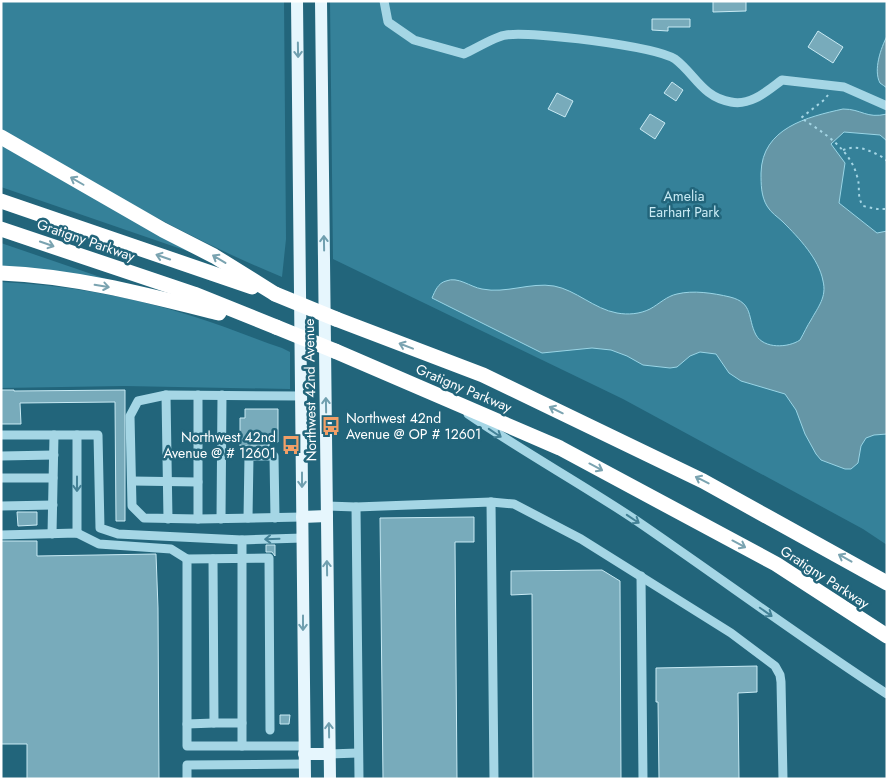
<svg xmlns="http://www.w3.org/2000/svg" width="888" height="780" viewBox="0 0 888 780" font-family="Jost,sans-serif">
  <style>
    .green { fill: #358199 }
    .water { fill: #6596a6; stroke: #99d5e6 }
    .building { fill: #78abbb; stroke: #c8eaf4 }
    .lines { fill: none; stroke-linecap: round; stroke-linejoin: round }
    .path { stroke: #a5d6e5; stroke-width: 2; stroke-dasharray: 2.5 4; stroke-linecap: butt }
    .minor { stroke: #a5d6e5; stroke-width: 9 }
    .major { stroke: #e6f6fd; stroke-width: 12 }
    .highway { stroke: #fff; stroke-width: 15 }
    .highway-bridge { stroke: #fff; stroke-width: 15 }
    .oneway { stroke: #709faf }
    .oneway2 { stroke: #7aa3b0 }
    .oneway3 { stroke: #438196 }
    .labels { text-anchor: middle; stroke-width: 5; stroke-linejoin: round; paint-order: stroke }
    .park-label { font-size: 14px; fill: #c8eaf4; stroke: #22657b }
    .street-label { font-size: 14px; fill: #fff; stroke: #22657b }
    .poi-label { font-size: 14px; fill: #fff; stroke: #22657b; text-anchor: start }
  </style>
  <rect width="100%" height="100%" fill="#22657b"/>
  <g class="green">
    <path d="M1,1H284L286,239L282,277C184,237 93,183 1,130Z"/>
    <path d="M330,1H887V545L863,529L623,399L333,259Z"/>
    <path d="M1,142L192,250L190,252L1,187Z"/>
    <path d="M1,243L109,280L1,269Z"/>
    <path d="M1,282C65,285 131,296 192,316C222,325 252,338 282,348L290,352V389L124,386L1,388Z"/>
  </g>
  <g class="water">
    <path d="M887,36V88C885,86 882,85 880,83C873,70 881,48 887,36Z"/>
    <path d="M843,109C862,109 866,119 887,114V141L880,135L844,132L831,144L845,163L839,203L877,233L887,231V434L874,435L866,438L861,446L858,463L851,469H845L821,460L816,454L805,434L796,410L785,394L741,381L729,373L716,354L700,352L690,356L677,367L670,368L643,365L627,356L611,350L592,348L542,353L432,298C435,291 438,283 446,281C458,276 470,287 482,289C506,294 530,282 554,286C576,290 594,309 617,313C628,315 640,314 650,309C659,304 667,296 677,294C693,290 713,293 730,297C754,303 747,318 756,335C764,349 788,348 800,340C804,333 807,326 811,320C818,307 827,297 823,281C819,259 799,238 783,222C778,217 771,213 767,206C761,196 761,184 761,173C762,128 807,117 843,109Z"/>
  </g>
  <g class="building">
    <path d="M713,1H746V11L713,12Z"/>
    <path d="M652,19H690V27H668V31L652,30Z"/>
    <path d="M818,31L843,47L833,63L808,47Z"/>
    <path d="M672,82L683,90L676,101L664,93Z"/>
    <path d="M557,93L573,101L565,117L548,109Z"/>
    <path d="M650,114L665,123L655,139L640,129Z"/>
    <path d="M1,390H14V391L125,390V521H116L115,402L20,403L21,424H1Z"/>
    <path d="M245,409H278V442H269V446H240V418H245Z"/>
    <path d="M17,512H37V525L18,526Z"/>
    <path d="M474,517V542H455L457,779H383L380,518Z"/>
    <path d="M1,541H37V556L156,554L158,608L159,779H27V744H1Z"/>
    <path d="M266,545H275V556L272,552H266Z"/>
    <path d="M602,570L620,581L621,779H533L532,594L511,595V571Z"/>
    <path d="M757,666V692L738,693L739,779H659L658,702H656V668Z"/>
    <path d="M280,715H290L289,724H280Z"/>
  </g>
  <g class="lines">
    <g class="path">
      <path d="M828,95L824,100L801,118C823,132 850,149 857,176C861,188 856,195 863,206L877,209H887"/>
      <path d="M843,150C858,144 871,151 884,158L887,161"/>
    </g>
    <g class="minor">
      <path d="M384,1L388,22L414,40L464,54C475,49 496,36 506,35C532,31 654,46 675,59C695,74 702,97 731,102C751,106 767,91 782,80L844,87L887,106"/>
      <path d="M166,395L168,519"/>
      <path d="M198,395V519"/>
      <path d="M301,396L166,395L138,401L130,416L132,506L144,518L198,519L302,517"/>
      <path d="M468,414C522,451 580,483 634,519C719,577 801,638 887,694"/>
      <path d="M1,435H98L100,528L118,534L242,540L303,538"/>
      <path d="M77,435V533"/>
      <path d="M1,456L54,455"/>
      <path d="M1,478H53"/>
      <path d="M132,481L198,482"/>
      <path d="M491,502L494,779"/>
      <path d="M1,506L53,505"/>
      <path d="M327,506L356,507L491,502L514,504L581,539L731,633L775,666L780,675L781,682L783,779"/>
      <path d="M356,507L359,779"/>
      <path d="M248,518L249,456H274L275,518"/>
      <path d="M221,519L222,395"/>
      <path d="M52,534L54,435"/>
      <path d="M1,535L77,533L99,544L171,549L187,559"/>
      <path d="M213,559L214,723H242"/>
      <path d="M641,576L643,779"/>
      <path d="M187,724L214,723"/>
      <path d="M270,730L269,558L187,559V746H304"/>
      <path d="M242,746V540"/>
      <path d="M329,754L358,753"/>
      <path d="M187,779V765L305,764"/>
    </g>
    <g class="major">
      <path d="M297,1L305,779"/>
      <path d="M321,1L330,779"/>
      <path d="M302,517L327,516"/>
      <path d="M304,754H329"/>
    </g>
    <g class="highway">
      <path d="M1,137L163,230L214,256L275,294"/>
      <path d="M1,201L252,287"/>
      <path d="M1,229L194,294L276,327"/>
      <path d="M1,273C75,276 147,295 219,313"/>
      <path d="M336,319L483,375L703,481L887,583"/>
      <path d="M335,351L560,448L776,564L887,636"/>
    </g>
    <g class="highway-bridge">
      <path d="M275,294L336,319"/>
      <path d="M276,327L335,351"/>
    </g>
  </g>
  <defs><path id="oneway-shaft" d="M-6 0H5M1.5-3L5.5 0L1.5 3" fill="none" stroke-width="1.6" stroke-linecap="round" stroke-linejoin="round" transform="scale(1.25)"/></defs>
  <g class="oneway">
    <use href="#oneway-shaft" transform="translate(298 50) rotate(89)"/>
    <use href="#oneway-shaft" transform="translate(324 243) rotate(-91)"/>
    <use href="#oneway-shaft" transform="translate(326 405) rotate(-91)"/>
    <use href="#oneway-shaft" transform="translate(302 480) rotate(90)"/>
    <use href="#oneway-shaft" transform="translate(327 568) rotate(-91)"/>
    <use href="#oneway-shaft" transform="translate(303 623) rotate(90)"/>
    <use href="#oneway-shaft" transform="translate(329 730) rotate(-91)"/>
  </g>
  <g class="oneway2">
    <use href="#oneway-shaft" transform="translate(77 181) rotate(-150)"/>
    <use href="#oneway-shaft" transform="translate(47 244) rotate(19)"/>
    <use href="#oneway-shaft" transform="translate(163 257) rotate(-161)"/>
    <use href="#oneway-shaft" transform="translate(219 259) rotate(-149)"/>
    <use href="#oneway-shaft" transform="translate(102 286) rotate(9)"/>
    <use href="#oneway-shaft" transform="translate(406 346) rotate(-159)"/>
    <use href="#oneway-shaft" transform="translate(556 410) rotate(-154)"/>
    <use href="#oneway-shaft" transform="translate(596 467) rotate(28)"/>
    <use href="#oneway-shaft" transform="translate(702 480) rotate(-153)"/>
    <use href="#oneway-shaft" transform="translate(739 544) rotate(28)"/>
    <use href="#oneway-shaft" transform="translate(845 558) rotate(-151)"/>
  </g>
  <g class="oneway3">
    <use href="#oneway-shaft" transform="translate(495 433) rotate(34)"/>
    <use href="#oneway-shaft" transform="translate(77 484) rotate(90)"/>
    <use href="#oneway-shaft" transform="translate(633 519) rotate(34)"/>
    <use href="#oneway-shaft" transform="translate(272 539) rotate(178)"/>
    <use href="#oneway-shaft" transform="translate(766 612) rotate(35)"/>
  </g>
  <defs>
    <g id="bus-bare" transform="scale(1.5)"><path d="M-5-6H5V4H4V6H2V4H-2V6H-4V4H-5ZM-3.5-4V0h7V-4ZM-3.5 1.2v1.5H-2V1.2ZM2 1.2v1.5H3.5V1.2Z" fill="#f19f67" stroke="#22657b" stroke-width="2.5" paint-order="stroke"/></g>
  </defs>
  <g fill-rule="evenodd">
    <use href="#bus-bare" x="331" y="426"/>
    <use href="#bus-bare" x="291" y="445"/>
  </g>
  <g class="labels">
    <g class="park-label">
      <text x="684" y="201">Amelia<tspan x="684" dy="16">Earhart Park</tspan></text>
    </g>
    <g class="street-label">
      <text transform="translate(86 240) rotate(19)" y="5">Gratigny Parkway</text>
      <text transform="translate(464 388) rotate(23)" y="5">Gratigny Parkway</text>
      <text transform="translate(310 390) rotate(-91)" y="5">Northwest 42nd Avenue</text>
      <text transform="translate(825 577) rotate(33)" y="5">Gratigny Parkway</text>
    </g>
    <g class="poi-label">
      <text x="346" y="423">Northwest 42nd<tspan x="346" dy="16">Avenue @ OP # 12601</tspan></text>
      <text x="276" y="442" text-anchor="end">Northwest 42nd<tspan x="276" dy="16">Avenue @ # 12601</tspan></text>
    </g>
  </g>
  <rect width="888" height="780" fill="none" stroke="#ffffff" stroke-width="5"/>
</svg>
